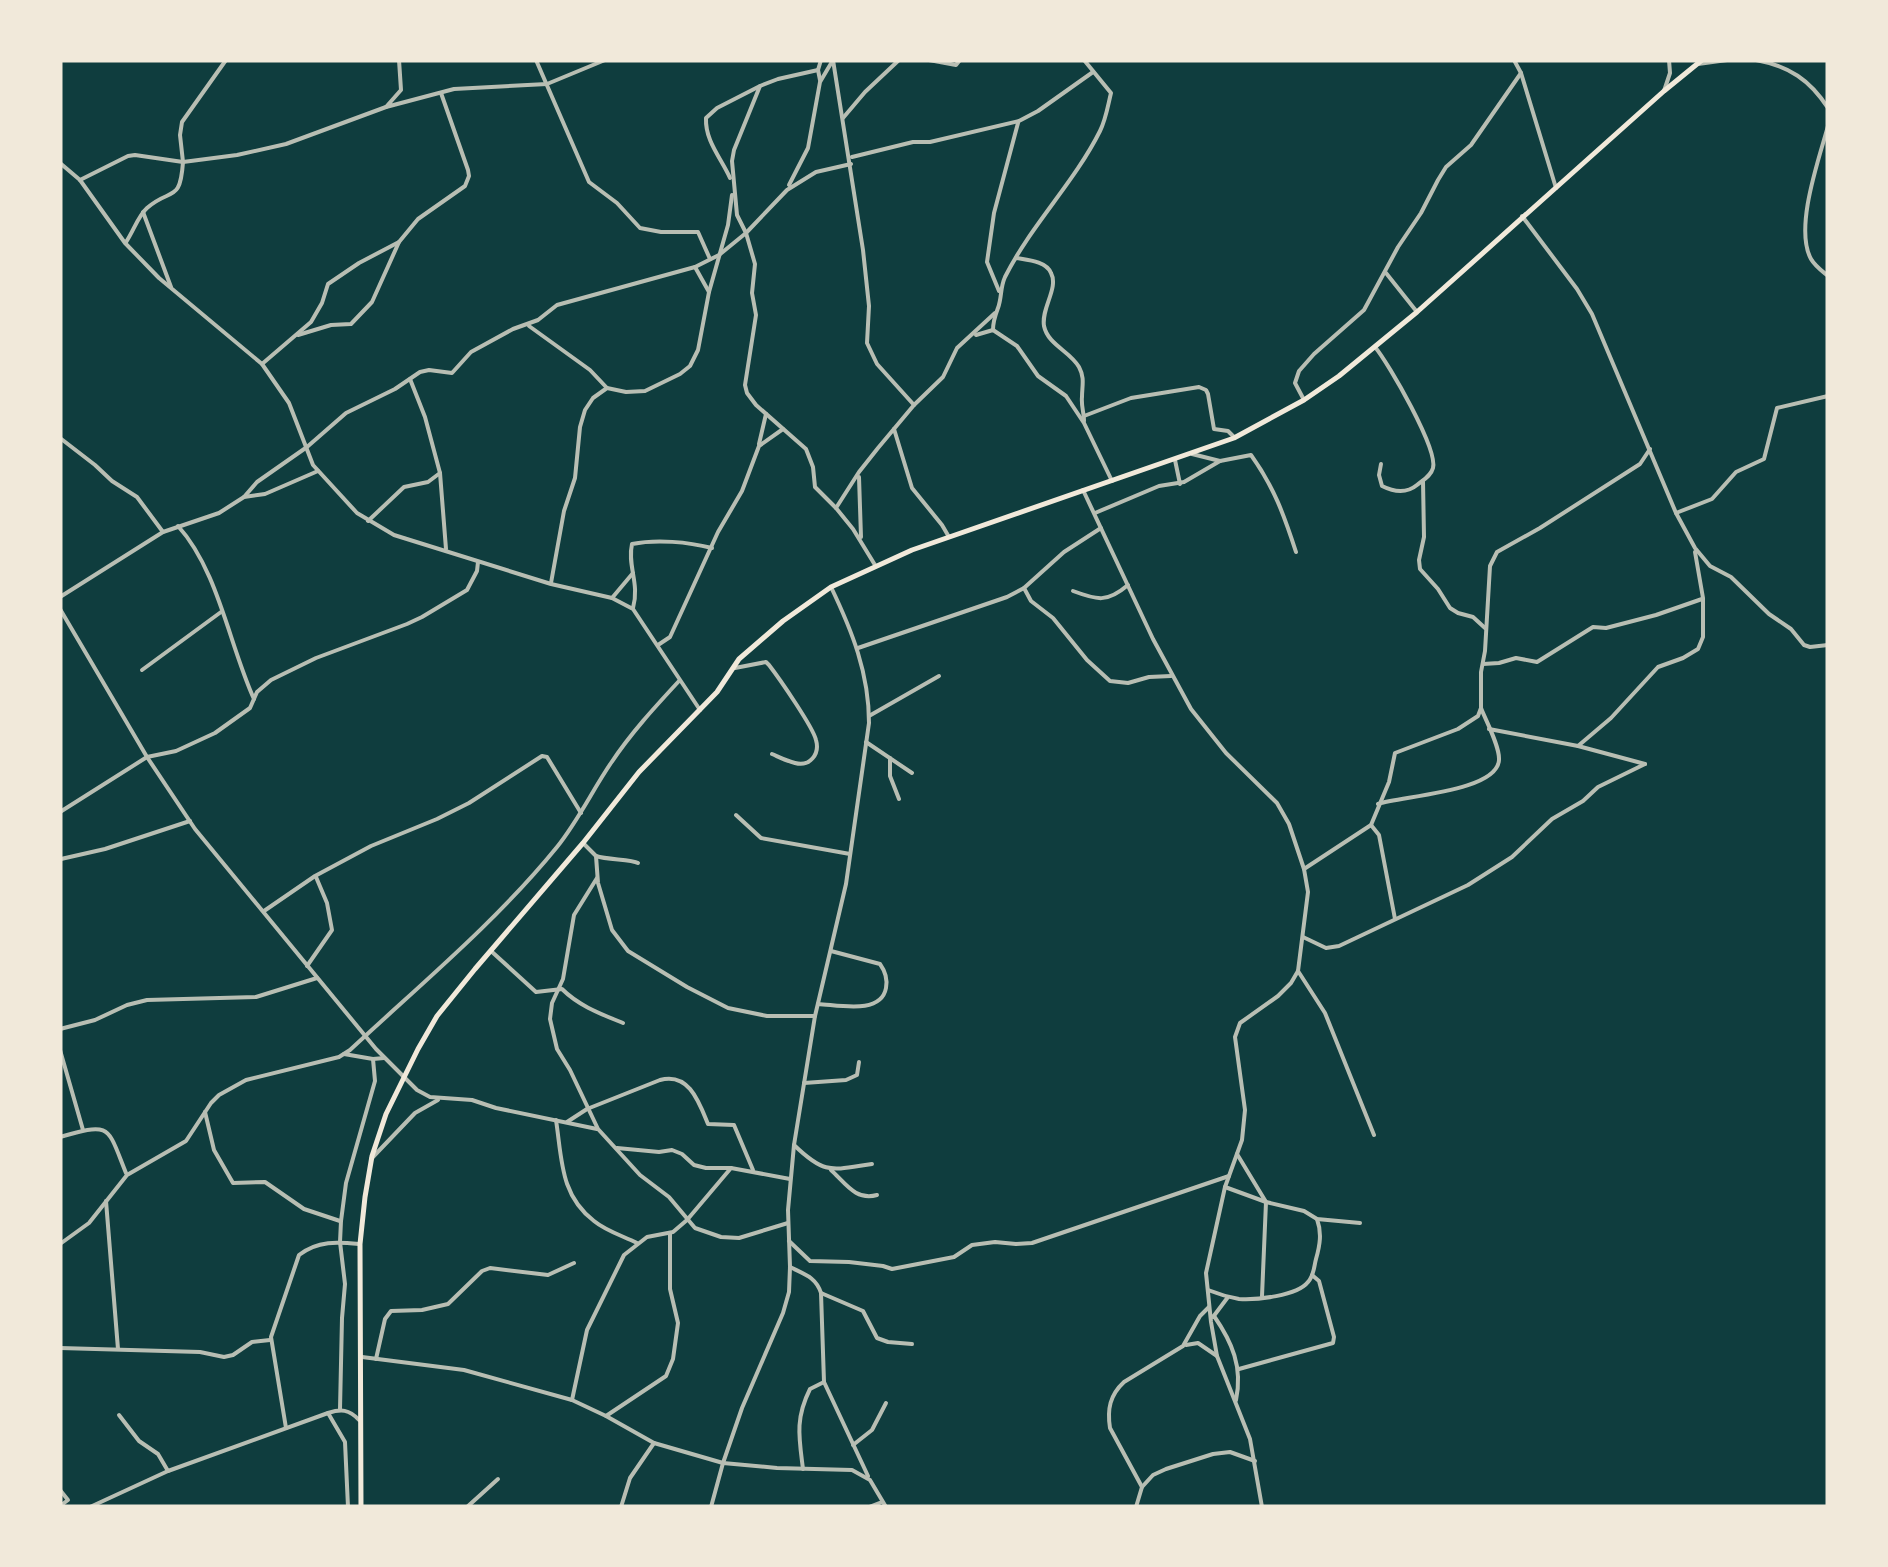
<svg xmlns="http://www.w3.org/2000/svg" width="1888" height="1567" viewBox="0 0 1888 1567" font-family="Lora,serif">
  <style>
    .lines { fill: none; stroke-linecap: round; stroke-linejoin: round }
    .minor { stroke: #b8beb3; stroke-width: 4 }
    .tertiary { stroke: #b8beb3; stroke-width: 4 }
    .primary { stroke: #f1e9da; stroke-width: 5 }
  </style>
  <rect width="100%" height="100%" fill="#0f3d3e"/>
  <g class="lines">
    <g class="minor">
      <path d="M226,60L182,122L180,135L183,162L237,155L286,144L386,107"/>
      <path d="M399,60L401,90L386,107L454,89L547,84L605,60"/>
      <path d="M536,60L589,182L617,203L640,228L661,232H698L710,259"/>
      <path d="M833,60L863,250L869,306L867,343L877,364L914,405"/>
      <path d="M929,60L956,65L960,60"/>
      <path d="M1514,60L1521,73L1556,188"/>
      <path d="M1756,60C1789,66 1810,80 1828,108"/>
      <path d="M1698,64L1727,60"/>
      <path d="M818,70L778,79L760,86L734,150L732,161L737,215L746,233L755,264L752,293L756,315L745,385L747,393L756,405L806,449L813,467L815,487L836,508"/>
      <path d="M820,80L818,70L821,60"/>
      <path d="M1664,91L1670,73L1669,60"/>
      <path d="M843,118L865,92L899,60"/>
      <path d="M1828,126C1819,159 1794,228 1811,259C1815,266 1822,271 1828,276"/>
      <path d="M852,157L913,142H930L1019,121L1038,111L1093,72"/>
      <path d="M60,163L80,180L125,243L159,278L262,364L289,403L313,465L357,513L394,535L551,584L612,598L633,609L700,710"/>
      <path d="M730,178C721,158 705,141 706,118L717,108L760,86"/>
      <path d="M80,180L128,156L135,155L183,162C180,204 171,187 147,208C138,216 133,232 126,242"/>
      <path d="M789,185L808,148L820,82L833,60"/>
      <path d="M143,212L171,287"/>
      <path d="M1522,216L1577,289L1592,314L1676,513L1695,548L1710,566L1731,577L1769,614L1791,629L1804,645L1810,647L1828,645"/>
      <path d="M1016,258C1027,260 1046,261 1051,273C1059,288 1041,308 1044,326C1048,345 1070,351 1079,367C1085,378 1082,386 1082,397C1081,405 1084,413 1084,421"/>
      <path d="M695,267L709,292"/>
      <path d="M1386,273L1417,312"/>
      <path d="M999,291L987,262L994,213L1018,123"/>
      <path d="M529,326L590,370L607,388"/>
      <path d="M993,330C993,321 995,316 998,308C1002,297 1000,288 1005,277C1031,225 1074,183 1100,131C1106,119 1108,105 1111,93L1084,60"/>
      <path d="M298,335L331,325L351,324L372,302L399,242"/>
      <path d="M976,335L993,330L1017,346L1038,376L1066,396L1084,423L1112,481"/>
      <path d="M1375,347C1389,364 1438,449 1433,468C1431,476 1423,480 1417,485C1406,494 1394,492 1382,486L1379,475L1381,464"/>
      <path d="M262,364L311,322L322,303L328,284L359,263L399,242L418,219L465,186L469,176L468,170L441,93"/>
      <path d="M410,379L425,417L440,473L446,549"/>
      <path d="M1304,400L1295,383L1299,371L1314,354L1364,310L1398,247L1421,213L1438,180L1446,167L1471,145L1521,73"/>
      <path d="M1084,416L1131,398L1199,387L1206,390L1208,394L1214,429L1228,431L1233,436"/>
      <path d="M894,429L912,488L942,525L949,537"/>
      <path d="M60,438L95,465L112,481L137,497L163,532"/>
      <path d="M759,444L766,414"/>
      <path d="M1192,454L1220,461"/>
      <path d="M1175,460L1180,484"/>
      <path d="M859,477L861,537"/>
      <path d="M1423,481L1424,537L1419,560L1420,569L1438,589L1450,608L1458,613L1473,617L1485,628"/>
      <path d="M1083,490L1153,639L1191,709L1226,753L1277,803L1289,824L1304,869L1308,892L1298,971L1291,983L1278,996L1240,1023L1235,1037L1245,1110L1242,1140L1225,1187L1206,1273L1211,1322L1217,1356L1250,1439L1262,1507"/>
      <path d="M244,497L257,482L307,447L346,413L395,389L420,372L429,370L452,373L471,352L513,329L538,320L557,305L695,267L719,255L746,233L787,190L816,172L851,164"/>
      <path d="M1095,513L1159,486L1184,482L1220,461L1251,455C1274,487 1284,515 1296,552"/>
      <path d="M1676,513L1712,499L1736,472L1764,459L1777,408L1828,396"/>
      <path d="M368,521L404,487L428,482L440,473"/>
      <path d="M178,526C218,570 229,644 254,699"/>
      <path d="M875,565L853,529L836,508L859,472L878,448L914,405L943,377L957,348L995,313"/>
      <path d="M551,583L564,511L575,478L580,427L585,410L593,398L607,388L626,392L645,391L680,374L690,366L698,350L709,292L728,225L732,195"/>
      <path d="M1024,588L1031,601L1053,618L1087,660L1110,681L1128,683L1149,677L1171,676"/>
      <path d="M1073,591C1097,600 1107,603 1128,585"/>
      <path d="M60,597L163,532L219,513L244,497L265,494L318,471"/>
      <path d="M612,598L633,573"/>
      <path d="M633,608C640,583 627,566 632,544C657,539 688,542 712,548"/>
      <path d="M658,645L670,637L718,532L742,491L759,446L783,429"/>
      <path d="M858,648L1007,597L1024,588L1064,552L1101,528"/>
      <path d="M1483,664L1499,663L1516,658L1537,662L1593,627L1606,628L1656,615L1702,599"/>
      <path d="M735,668L766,662L769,665C779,678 813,727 816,740C820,754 810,767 795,763C787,761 779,757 772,754"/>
      <path d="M142,670L221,612"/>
      <path d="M869,716L939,676"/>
      <path d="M1489,729L1578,746L1645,764"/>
      <path d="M866,742L912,773"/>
      <path d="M1578,746L1611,718L1658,667L1683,658L1698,649L1703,637V598L1695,552"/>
      <path d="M147,757L176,751L215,733L250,708L257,692L271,680L316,658L407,624L422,617L467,590L477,571L478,562"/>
      <path d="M890,758V776L899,799"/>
      <path d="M1378,804C1401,796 1497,792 1499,760C1500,747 1486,721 1481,708"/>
      <path d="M736,815L761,838L850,854"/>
      <path d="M1371,825L1379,835L1395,919"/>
      <path d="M583,843L596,856L598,883L612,930L628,951L687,987L728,1008L767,1016H815"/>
      <path d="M596,856C608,860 631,859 638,863"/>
      <path d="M61,859L105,849L190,821"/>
      <path d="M1304,869L1371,825L1389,782L1395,753L1458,729L1478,716L1481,708V672L1485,651L1490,566L1497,552L1540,528L1640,464L1650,449"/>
      <path d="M597,878L574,915L563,979L552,1003L550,1019L557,1049L570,1070L598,1129L640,1175L669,1197L695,1228L721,1237L739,1238L788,1223"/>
      <path d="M264,911L315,876L371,846L437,819L469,803L542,756L547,757L581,813"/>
      <path d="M1303,937L1326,948L1339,946L1468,885L1512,857L1552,819L1583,801L1598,787L1645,764"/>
      <path d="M491,951L536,992L562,989C579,1006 601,1014 623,1023"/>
      <path d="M307,966L332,930L327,903L316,877"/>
      <path d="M1298,971L1325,1013L1374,1135"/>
      <path d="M818,1004C839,1005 881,1015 886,988C888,978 885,971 880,964L831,951"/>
      <path d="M60,1029L95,1020L127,1005L147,1000L256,997L317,978"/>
      <path d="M60,1050L83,1130"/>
      <path d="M344,1054L373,1059L384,1058"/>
      <path d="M403,1076L417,1090L430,1097L472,1100L496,1108L597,1129"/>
      <path d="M804,1083L846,1080L857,1075L859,1062"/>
      <path d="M205,1112L214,1150L233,1183L265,1182L304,1209L340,1221"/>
      <path d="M556,1120C562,1159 560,1195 594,1221C606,1231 623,1236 637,1243"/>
      <path d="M567,1122L587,1109L660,1080C689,1072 699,1102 708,1124L734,1125L753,1170"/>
      <path d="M60,1137C112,1122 107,1126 126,1173"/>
      <path d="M794,1145C825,1175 831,1170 872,1164"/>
      <path d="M617,1148L659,1152L672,1150L682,1154L694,1165L706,1168H731"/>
      <path d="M1237,1154L1266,1202L1262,1296"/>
      <path d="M371,1159L415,1113L438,1100"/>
      <path d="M831,1170C846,1184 856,1201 877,1195"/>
      <path d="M1225,1187L1266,1202L1304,1211L1317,1219L1360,1223"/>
      <path d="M106,1201L118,1349"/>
      <path d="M789,1241L810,1261L849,1262L883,1266L892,1269L954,1257L972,1245L995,1242L1016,1244L1032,1243L1229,1176"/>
      <path d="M60,1244L89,1223L127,1175L186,1141L211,1103L219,1095L246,1080L339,1057L350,1050C421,984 496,922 557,847C578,821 592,791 611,763C631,733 654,708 679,681"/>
      <path d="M790,1267C804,1274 816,1277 821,1293L824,1382L868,1476"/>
      <path d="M1208,1290C1218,1294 1228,1297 1239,1299C1257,1300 1297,1296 1308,1282C1314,1276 1314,1266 1316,1259C1320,1245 1322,1233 1317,1219"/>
      <path d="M821,1293L863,1311L877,1338L888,1342L912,1344"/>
      <path d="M1214,1316C1232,1342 1243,1367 1236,1400"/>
      <path d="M1213,1317L1228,1297"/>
      <path d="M1186,1345L1198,1343L1217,1356"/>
      <path d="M60,1348L200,1352L224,1357L233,1355L252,1342L270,1340"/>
      <path d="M362,1357L464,1370L572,1400L606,1416L654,1443L723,1463L777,1468L852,1470L870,1480L886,1507"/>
      <path d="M376,1359L385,1319L391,1311L422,1310L448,1304L482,1271L490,1268L548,1275L574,1263"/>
      <path d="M1239,1369L1333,1343L1334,1337L1319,1281L1312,1275"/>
      <path d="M572,1400L587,1330L624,1255L647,1237L673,1232L687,1220L731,1168L790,1179"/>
      <path d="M340,1409L342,1318L345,1284L340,1242L341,1221L346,1183L375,1081L373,1059"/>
      <path d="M328,1413L345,1442L348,1507"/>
      <path d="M119,1415L139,1441L158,1454L168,1471"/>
      <path d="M606,1416L666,1376L673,1359L678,1323L670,1289V1233"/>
      <path d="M286,1428L271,1337L299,1255C318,1240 338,1242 360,1244"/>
      <path d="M853,1445L872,1430L886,1403"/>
      <path d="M803,1469C799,1437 795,1419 810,1389L824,1382"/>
      <path d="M1142,1487L1153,1475L1166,1469L1213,1454L1230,1452L1255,1461"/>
      <path d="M60,1490L68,1500L60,1506"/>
      <path d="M467,1507L498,1479"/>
      <path d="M621,1507L630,1478L654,1443"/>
      <path d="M711,1507L723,1463L742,1408L783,1313L789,1292L790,1267L788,1210L794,1145L815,1016L846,884L869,723C869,673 852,631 831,587"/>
      <path d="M869,1507L882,1502"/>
      <path d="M1136,1507L1142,1487L1110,1428C1107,1409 1110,1395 1124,1382L1183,1346L1200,1316L1209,1307"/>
    </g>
    <g class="tertiary">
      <path d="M60,609L147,757L195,829L376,1049L403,1076"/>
      <path d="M60,812L147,757"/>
      <path d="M90,1507L168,1471L328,1413C341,1409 349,1409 359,1420"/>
    </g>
    <path class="primary" d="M361,1507L360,1244L365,1197L372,1156L386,1114L418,1049L437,1016L475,969L583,843L639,772L717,692L739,659L783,621L831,587L912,550L1234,438L1304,400L1339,376L1417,312L1664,91L1702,60"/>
  </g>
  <rect width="1888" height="1567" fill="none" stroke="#f1e9da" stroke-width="125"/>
</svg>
